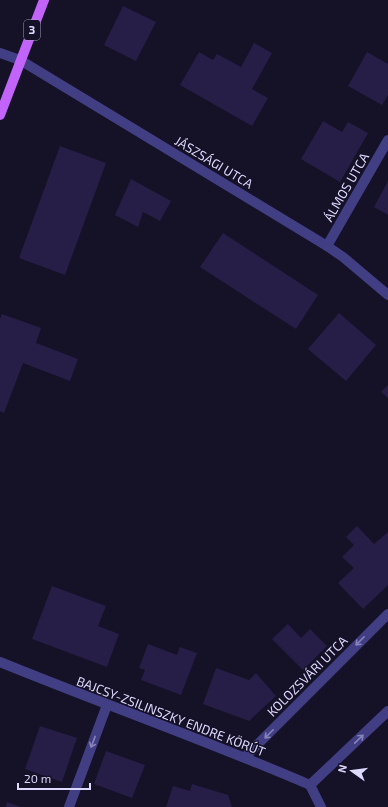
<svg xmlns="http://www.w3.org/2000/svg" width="388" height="807" viewBox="0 0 388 807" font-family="'Exo 2',sans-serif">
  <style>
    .building { fill: #261e47 }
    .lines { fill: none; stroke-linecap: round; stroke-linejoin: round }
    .street { stroke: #413e84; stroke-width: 10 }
    .primary { stroke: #c264f9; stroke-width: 10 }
    .oneway { stroke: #8783ba }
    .labels { text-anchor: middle; stroke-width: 3; stroke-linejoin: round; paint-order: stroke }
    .shield { fill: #151127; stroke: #a19cbd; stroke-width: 1 }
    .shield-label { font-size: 12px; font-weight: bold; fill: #ddd8fd }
    .street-label { font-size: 13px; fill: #ddd8fd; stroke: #151127 }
  </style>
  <rect width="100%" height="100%" fill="#151127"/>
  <g class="building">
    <path d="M123,6L156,22L136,61L104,45Z"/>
    <path d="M254,43L272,53L252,89L268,98L252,126L180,85L199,52L213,60L217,54L241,67Z"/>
    <path d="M367,52L388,64V95L382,105L348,86Z"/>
    <path d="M323,121L342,132L348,122L368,133L340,182L301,159Z"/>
    <path d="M60,146L106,163L65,275L19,258Z"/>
    <path d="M131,179L171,201L160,221L143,212L138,227L115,215Z"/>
    <path d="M388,181V215L374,207Z"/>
    <path d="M223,233L318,295L296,329L200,267Z"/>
    <path d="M339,313L376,345L346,381L308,349Z"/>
    <path d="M2,314L41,328L36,343L78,359L70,381L23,363L4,413L0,411V319Z"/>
    <path d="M388,385V398L381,392Z"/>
    <path d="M357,526L374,544L388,532V585L363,609L338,583L354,568L342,557L354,545L346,537Z"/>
    <path d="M52,586L106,606L98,626L119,634L107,667L32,639Z"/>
    <path d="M288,624L301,638L310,629L327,646L303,670L272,639Z"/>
    <path d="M148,644L177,655L180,647L197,653L181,695L141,680L145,670L139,668Z"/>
    <path d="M216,668L249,680L256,673L276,696L249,721L203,704Z"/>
    <path d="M40,726L77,738L62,782L25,769Z"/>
    <path d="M106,751L145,765L132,798L94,784Z"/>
    <path d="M192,784L228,795L232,807H166L173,786L190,791Z"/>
    <path d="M7,802L21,807H6Z"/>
  </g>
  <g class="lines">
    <g class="street">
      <path d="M0,53L20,60L327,246L343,257L388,295"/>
      <path d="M327,246L388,140"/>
      <path d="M0,662C103,704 208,741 310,785L321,807"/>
      <path d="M245,757L388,614"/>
      <path d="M310,785L388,711"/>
      <path d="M69,807L107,705"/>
    </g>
    <path class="primary" d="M0,115L44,0"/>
  </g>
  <defs><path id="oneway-shaft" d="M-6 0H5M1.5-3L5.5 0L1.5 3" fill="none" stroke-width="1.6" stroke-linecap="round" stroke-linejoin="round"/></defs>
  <g class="oneway">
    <use href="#oneway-shaft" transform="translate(360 641) rotate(135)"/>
    <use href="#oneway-shaft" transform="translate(269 734) rotate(135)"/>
    <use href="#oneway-shaft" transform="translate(359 739) rotate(-44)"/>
    <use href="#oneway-shaft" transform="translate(93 742) rotate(111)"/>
  </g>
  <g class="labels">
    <rect class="shield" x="24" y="20" width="16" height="20" rx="3"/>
    <g class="shield-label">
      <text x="32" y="34">3</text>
    </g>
    <g class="street-label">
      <text transform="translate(214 162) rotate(31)" y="5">JÁSZSÁGI UTCA</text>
      <text transform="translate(346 187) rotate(-60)" y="5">ÁLMOS UTCA</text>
      <text transform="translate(307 676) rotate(-45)" y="5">KOLOZSVÁRI UTCA</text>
      <text transform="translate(171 716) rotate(21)" y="5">BAJCSY-ZSILINSZKY ENDRE KÖRÚT</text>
    </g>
  </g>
  <g transform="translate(352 771) rotate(284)" stroke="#151127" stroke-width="3" paint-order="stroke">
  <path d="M0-3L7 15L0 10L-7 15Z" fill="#ddd8fd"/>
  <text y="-6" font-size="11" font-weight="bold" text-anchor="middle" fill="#ddd8fd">N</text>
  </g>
  <path d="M18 783v6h72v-6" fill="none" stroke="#ddd8fd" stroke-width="2"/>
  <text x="24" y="783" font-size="12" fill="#ddd8fd" stroke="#151127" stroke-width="3" paint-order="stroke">20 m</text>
</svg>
